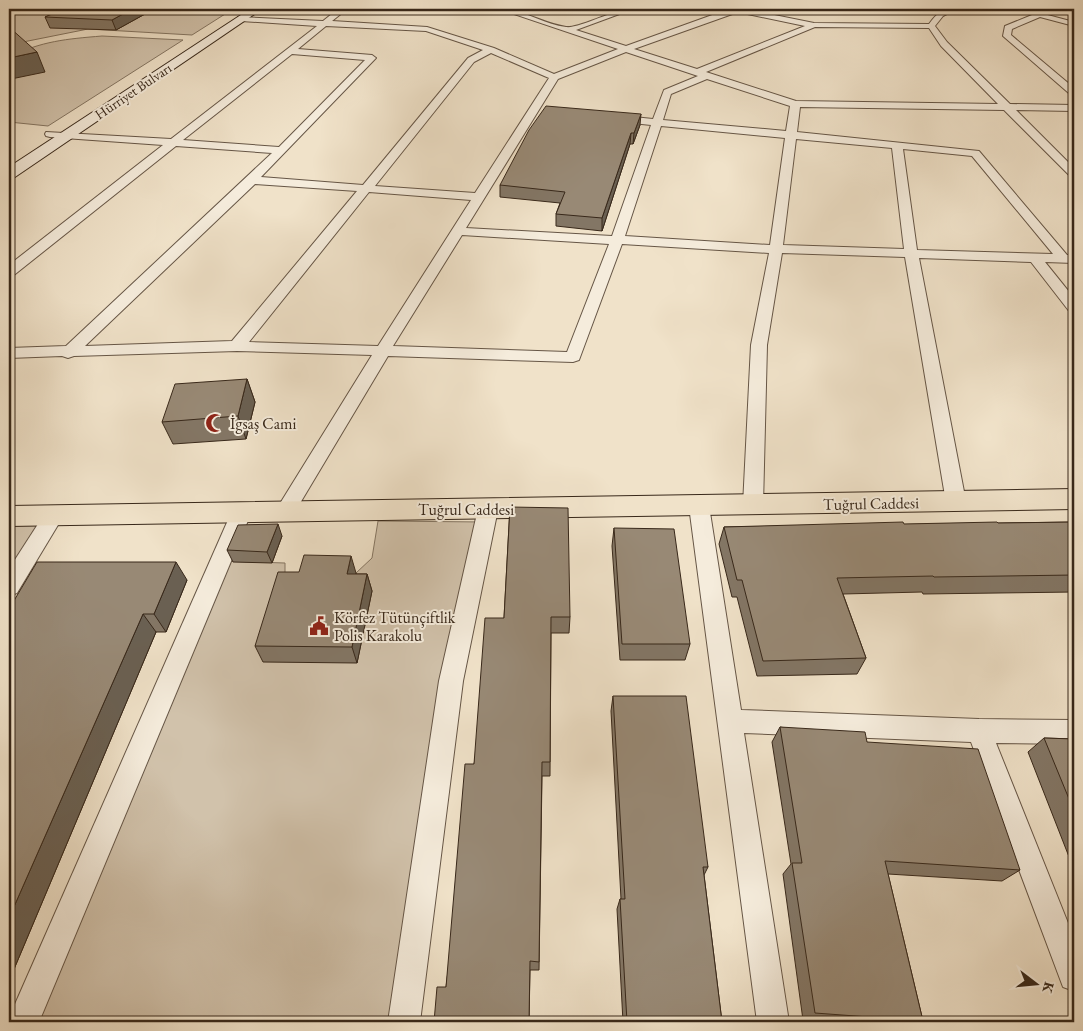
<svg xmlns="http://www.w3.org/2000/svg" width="1083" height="1031" viewBox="0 0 1083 1031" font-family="'EB Garamond',serif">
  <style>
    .green { fill: #d1c2ab; stroke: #847562 }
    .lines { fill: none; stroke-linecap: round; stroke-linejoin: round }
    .minor-casing { stroke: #665646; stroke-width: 2 }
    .secondary-casing { stroke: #38281a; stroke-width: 2 }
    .primary-casing { stroke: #38281a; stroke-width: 2 }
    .minor { fill: #f5ecdc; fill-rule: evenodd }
    .secondary { fill: #f5ecdc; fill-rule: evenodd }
    .primary { fill: #f0e2c9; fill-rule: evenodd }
    .wall { fill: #837665; stroke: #38281a }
    .shaded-wall { fill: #6a6052; stroke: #38281a }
    .building { fill: #988975; stroke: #38281a }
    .labels { text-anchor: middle; stroke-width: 4; stroke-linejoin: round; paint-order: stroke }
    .far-street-label { font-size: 14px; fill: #38281a; stroke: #f5ecdc }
    .poi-label { font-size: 16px; fill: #38281a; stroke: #f5ecdc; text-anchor: start }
    .street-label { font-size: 16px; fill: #38281a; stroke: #f5ecdc }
  </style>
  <rect width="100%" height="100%" fill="#f0e2c9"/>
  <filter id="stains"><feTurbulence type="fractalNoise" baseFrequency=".004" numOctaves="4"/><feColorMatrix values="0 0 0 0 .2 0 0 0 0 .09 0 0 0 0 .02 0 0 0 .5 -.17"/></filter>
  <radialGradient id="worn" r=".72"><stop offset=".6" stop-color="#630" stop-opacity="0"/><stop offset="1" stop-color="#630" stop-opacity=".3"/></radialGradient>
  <g class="green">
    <path d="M9,9H233L192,35L88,29L23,42L9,49Z"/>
    <path d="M102,36L183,40L48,126L9,122V57C42,41 66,39 102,36Z"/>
    <path d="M54,515L9,587V516Z"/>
    <path d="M378,521L485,522L451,681L404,1022H23L221,561L285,563V589L352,591L356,573L372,558Z"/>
  </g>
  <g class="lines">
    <g class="minor-casing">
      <g id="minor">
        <path d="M338,9H347L332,21L427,27L494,48L554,74L618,49L499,9C523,9 543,24 566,27C579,29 613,9 633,9L576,30L626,46L729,9H744L814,23L929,24C937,13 942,9 956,9L943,16L935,26L947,42L1010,104L1074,105V111L1016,110L1074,168V177L1070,176L1004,110L800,107L797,132L979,151L1067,255H1074V263L1045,262L1074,298V312L1069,311L1031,262L919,258L966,502L963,507L956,509L949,507L946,502L905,257L782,253L767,345L763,505L760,510L753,512L746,510L743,505L751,345L769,253L622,244L579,360L573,362L388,356L293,515L286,517L279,515L276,510L372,355L237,351L74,356L68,358L62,356L9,358V348L66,346L272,153L176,146L14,275L9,276V265L163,145L50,137L46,136L45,134L46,132L171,139L317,26L241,21H238V17L323,21ZM738,12L805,26L697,69L634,49ZM326,26L426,31L483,50L468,58L363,185L261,177L376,58L372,55L298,49ZM815,27L929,28L941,46L998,104L796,101L706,72ZM626,52L698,76L664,90L653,119L614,115L609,118L614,121L651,125L612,236L466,228L558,79ZM491,53L549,78L475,193L375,186L474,62ZM292,54L365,60L279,147L183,140ZM707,79L790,106L786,131L663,120L671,94ZM661,126L785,138L770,245L625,236ZM796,139L892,148L904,249L783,245ZM903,149L972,156L1053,254L917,250ZM255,184L357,191L232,341L85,346ZM369,192L471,200L378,346L249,342ZM462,235L609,244L567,352L393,346Z"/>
        <path d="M1025,9L1074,22V26L1040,17L1012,29L1011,35L1074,88V96L1071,95L1003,36L1005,26L1032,15L1025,13Z"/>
        <path d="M699,499L706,501L709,506L741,710L979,719L1074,720V744L996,743L1074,938V991L1063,987L971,742L744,733L789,1022H757L689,506L692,501Z"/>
        <path d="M488,502L495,504L498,509L463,681L420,1022H388L439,681L478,509L481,504Z"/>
        <path d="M242,504L249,506L252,511L39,1022H9L12,1011L232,511L235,506Z"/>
        <path d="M54,508L61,510L64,515L17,593L9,596V569L47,510Z"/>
      </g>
    </g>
    <g class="secondary-casing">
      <path id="secondary" d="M250,9H262L15,177L9,179V167Z"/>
    </g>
    <g class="primary-casing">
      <path id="primary" d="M1074,489V509L9,526V506Z"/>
    </g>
    <use href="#minor" class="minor"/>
    <use href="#secondary" class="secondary"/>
    <use href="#primary" class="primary"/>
  </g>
  <g class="wall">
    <path d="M64,9H154L116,30L50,28L45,17Z"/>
    <path d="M640,125L633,144H630L602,231L556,226V214L560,203L500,197V185Z"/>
    <path d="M247,379L255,402L246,439L173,444L162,422Z"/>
    <path d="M510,507L570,617L569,633H551L550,776H542L539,970H530L529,1022H434L446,987L474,764L504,618Z"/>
    <path d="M1074,522V592L923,594L922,592L843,594L866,658L857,674L757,676L737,597H732L719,544L724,527Z"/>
    <path d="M614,528L690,644L685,660H620L612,546Z"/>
    <path d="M282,536L272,563L233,562L227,550Z"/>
    <path d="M356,573V574H367L372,591L357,663L263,662L255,646Z"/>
    <path d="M187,580L166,632H156L9,981V609Z"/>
    <path d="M613,696L708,867L704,875L722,1022H623L617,909L620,899H621L611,711Z"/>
    <path d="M780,727L867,742L1020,870L1002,881L888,874L923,1021L919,1022H840L803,1020L783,874L791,864L772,742Z"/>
    <path d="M1044,738L1074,739V868L1073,867L1028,752Z"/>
  </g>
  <g class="shaded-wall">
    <path d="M132,9H154L116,30L112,20Z"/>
    <path d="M37,52L45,72L11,79L9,75V58Z"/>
    <path d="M641,114L640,125L633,144L634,133Z"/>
    <path d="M631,133L630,144L602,231V218Z"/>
    <path d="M247,379L255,402L246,439L238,416Z"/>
    <path d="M278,524L282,536L272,563L267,552Z"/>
    <path d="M351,556L356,573L352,591L347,574Z"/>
    <path d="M176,562L187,580L166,632L154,614Z"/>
    <path d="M367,574L372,591L357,663L352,647Z"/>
    <path d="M143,614L156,632L9,981V918Z"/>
  </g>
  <g class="building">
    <path d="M64,9H132L112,20L45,17Z"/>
    <path d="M9,27L37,52L9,58Z"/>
    <path d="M546,106L641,114L634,133H631L602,218L556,214L565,192L500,185L529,130Z"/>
    <path d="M247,379L238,416L162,422L175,384Z"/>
    <path d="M510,507L568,508L570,617H551L550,762H542L539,962L530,961L529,1022H434L437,987H446L465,764H474L485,618H504Z"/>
    <path d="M903,522L904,524L997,522L998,523L1074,522V575L934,577L933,576L837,578L866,658L763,661L742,580H737L724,527Z"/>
    <path d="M278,524L267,552L227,550L238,525Z"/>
    <path d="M614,528L674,529L690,644H622Z"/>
    <path d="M304,555L351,556L347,574H367L352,647L255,646L278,572H299Z"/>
    <path d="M37,562H176L154,614H143L9,918V609Z"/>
    <path d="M613,696H686L708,867H703L722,1022H627L620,899H625Z"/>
    <path d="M780,727L865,732L867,742L978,749L1020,870L885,861L923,1021L815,1013L792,863H802Z"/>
    <path d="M1044,738L1074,739V811Z"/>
  </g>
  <defs>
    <g id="mosque-bare" transform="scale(1.5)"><path d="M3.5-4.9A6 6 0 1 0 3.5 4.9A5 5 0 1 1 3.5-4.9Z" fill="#8f2418" stroke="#f5ecdc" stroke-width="2.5" paint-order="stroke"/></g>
    <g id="civic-bare" transform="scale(1.5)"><path d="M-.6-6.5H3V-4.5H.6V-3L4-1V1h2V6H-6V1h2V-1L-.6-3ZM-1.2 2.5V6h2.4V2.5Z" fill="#8f2418" stroke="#f5ecdc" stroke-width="2.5" paint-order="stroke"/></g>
  </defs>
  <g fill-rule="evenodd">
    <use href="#mosque-bare" x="215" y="423"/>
    <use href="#civic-bare" x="319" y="626"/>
  </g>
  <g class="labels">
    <g class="far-street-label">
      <text transform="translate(133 91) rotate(-34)" y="5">Hürriyet Bulvarı</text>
    </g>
    <g class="poi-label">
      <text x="230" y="429">İgsaş Cami</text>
      <text x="334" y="623">Körfez Tütünçiftlik<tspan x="334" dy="18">Polis Karakolu</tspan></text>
    </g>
    <g class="street-label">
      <text transform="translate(871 503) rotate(-1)" y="6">Tuğrul Caddesi</text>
      <text x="466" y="515">Tuğrul Caddesi</text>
    </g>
  </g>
  <rect width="1083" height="1031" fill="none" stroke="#f0e2c9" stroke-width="30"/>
  <rect x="10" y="10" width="1063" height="1011" fill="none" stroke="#38281a" stroke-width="2.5"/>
  <rect x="15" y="15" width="1053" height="1001" fill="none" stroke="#38281a"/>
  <g transform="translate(1036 984) rotate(106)" stroke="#f5ecdc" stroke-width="4" paint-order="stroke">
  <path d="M0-4L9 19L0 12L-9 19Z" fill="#38281a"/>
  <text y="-8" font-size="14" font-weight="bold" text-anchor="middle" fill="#38281a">K</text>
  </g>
  <rect width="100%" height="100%" filter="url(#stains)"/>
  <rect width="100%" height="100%" fill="url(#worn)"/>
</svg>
